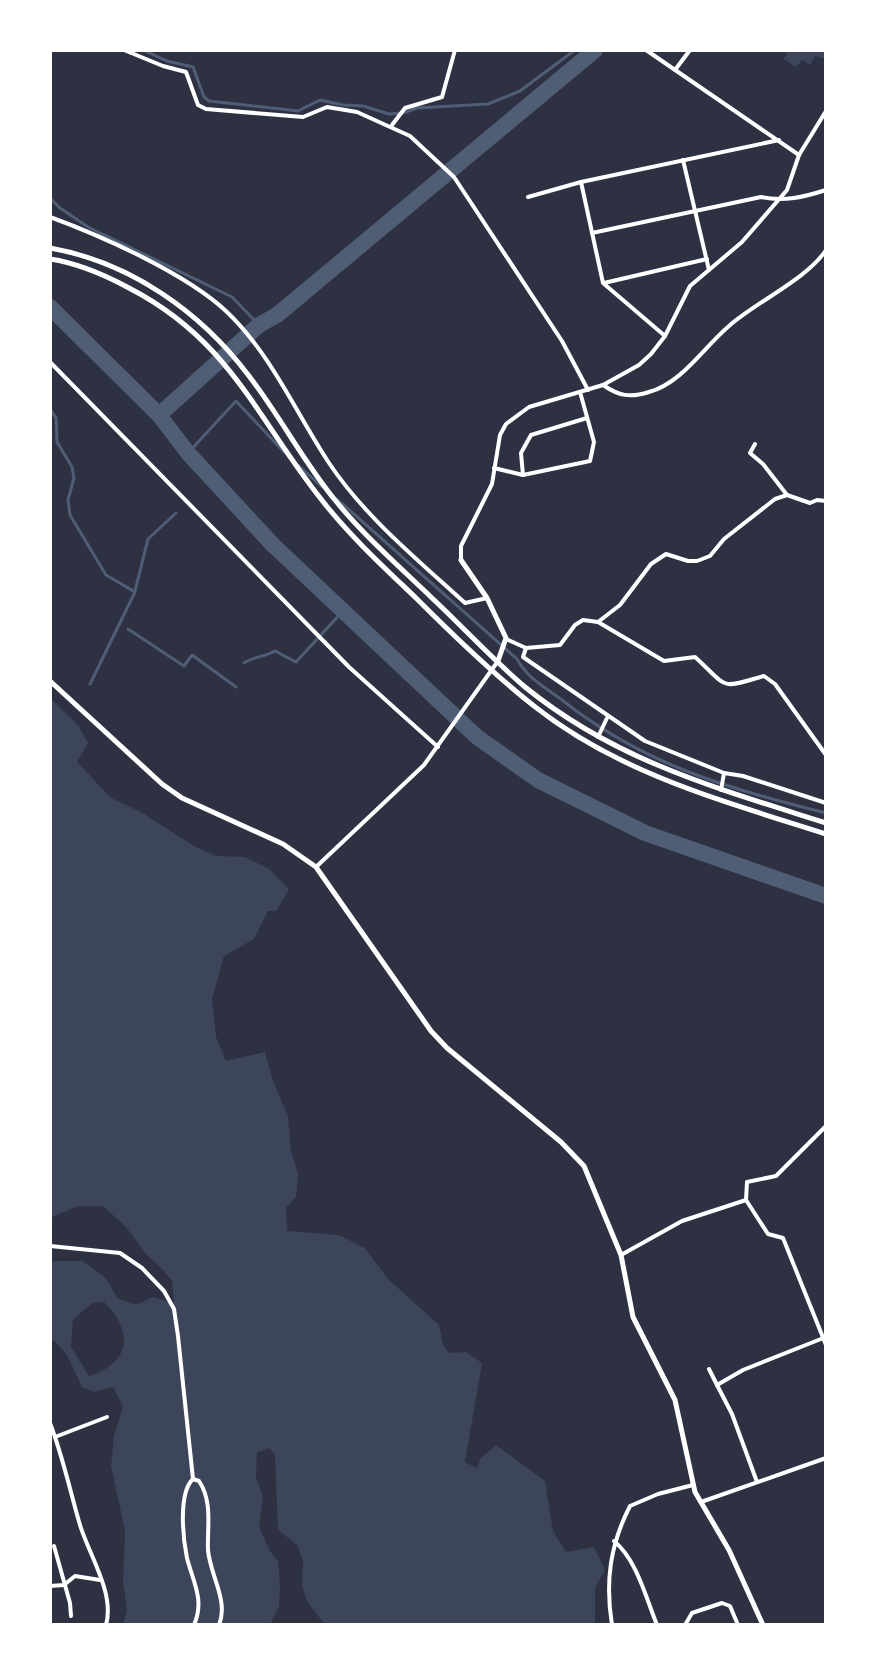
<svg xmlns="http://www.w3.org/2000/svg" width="876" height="1675" viewBox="0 0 876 1675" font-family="'Work Sans',sans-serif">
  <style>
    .green { fill: #3c4559; fill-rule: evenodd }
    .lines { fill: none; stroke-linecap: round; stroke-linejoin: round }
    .stream { stroke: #4f5d75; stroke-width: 3 }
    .river { stroke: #4f5d75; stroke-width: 16 }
    .minor { stroke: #fff; stroke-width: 4 }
    .tertiary { stroke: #fff; stroke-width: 5 }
    .secondary { stroke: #fff; stroke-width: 5 }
  </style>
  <rect width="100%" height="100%" fill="#2d3142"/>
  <g class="green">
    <path d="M781,50H826V59L815,56L810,65L802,60L796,67L783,59L787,54Z"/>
    <path d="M50,698L78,725L88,743L77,762L111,798L141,812L194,846L216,856L245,857L269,869L289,889L276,911H268L254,939L224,956L212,999L216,1037L226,1061L265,1052L273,1081L288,1116L291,1151L298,1174L296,1197L286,1208L287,1231L339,1235L365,1248L387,1278L439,1325L443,1344L449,1353L466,1352L482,1363L465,1462L477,1468L481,1458L496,1445L545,1481L553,1531L566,1552L594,1547L605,1570L595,1588V1625H325L307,1601L302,1586L303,1561L297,1545L278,1530L275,1455L269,1448L257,1453L256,1478L263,1496L259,1527L270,1551L278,1561L280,1585L279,1606L270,1625H123L127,1611L123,1582L125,1531L111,1466L114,1436L123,1406L113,1387L95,1392L82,1387L67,1355L54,1340L50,1342V1261H83L106,1278L117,1298L136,1305L153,1297L174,1304L172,1281L163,1270L146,1254L126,1227L103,1206H78L50,1218ZM104,1302C134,1331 131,1363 89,1376L71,1347L73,1320L92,1303Z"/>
  </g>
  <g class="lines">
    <g class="stream">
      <path d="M143,50L167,61L193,67L204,97L209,101L298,111L320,100L343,105L363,106L389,114L403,113L417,108L488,104L520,91L575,50"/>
      <path d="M50,198L60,208L88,227L232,297L259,325"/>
      <path d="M50,409L56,418L57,442L72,467L74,478L68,500L70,515L106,575L135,592L90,684"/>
      <path d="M188,453L236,401L284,452"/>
      <path d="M298,465L322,487"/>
      <path d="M337,499L517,659C527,678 545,687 562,700C644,765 727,788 826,813"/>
      <path d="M135,591L148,539L176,513"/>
      <path d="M128,629L184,666L192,655L236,687"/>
      <path d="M244,663C255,656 265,657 275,651L296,662L342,612"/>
    </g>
    <g class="river">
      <path d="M50,307L159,415L188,453L273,545L477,737L538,780L645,833L826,896"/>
      <path d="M159,415L259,325L277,315L595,50"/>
    </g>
    <g class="minor">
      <path d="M124,50L163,66L186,72L198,105L206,109L303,117L327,107L357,112L410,136L454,177L562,341L588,390"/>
      <path d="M646,50L799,155"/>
      <path d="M675,70L690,50"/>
      <path d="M392,125L405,108L442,97L455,50"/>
      <path d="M683,160L709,270"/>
      <path d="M581,182L603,283L665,336"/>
      <path d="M528,197L581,182L779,140"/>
      <path d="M50,217C102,236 187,274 227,312C271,354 296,413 329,463C365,517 418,560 465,603L487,598"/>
      <path d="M592,233L761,197C784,202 804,197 826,190"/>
      <path d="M604,283L707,259"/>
      <path d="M50,362L349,667L438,747"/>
      <path d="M603,385C619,396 630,398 649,392C682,383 704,347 729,326C756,302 807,279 826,250"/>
      <path d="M755,444L750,453L763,464L787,495"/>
      <path d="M494,468L523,475L590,461L594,442L580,392"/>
      <path d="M523,475L521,453L531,435L587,418"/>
      <path d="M461,560V546L492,484L500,435L506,424L529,407L603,385L639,365L651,354L665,336L690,286L742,242L787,190L799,155L826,111"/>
      <path d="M598,622L620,605L651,564L666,554L688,561H697L710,556L724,539L775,499L787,495L810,503L817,500L826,501"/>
      <path d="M506,639L526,648L560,645L575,625L583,620L598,622L664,661L695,657C730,689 718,689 764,676L775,684L826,755"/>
      <path d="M526,648L523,657L645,741L724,773L743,776L826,803"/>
      <path d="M598,737L607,718"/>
      <path d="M721,790L724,773"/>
      <path d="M316,867L424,765L498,661"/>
      <path d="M826,1126L776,1176L747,1182L746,1200L768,1234L783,1238L826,1345"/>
      <path d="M50,1246L120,1253L142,1268L164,1291L174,1309L178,1336L193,1479"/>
      <path d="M621,1255L682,1221L746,1200"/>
      <path d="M709,1369L717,1385L743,1370L826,1337"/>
      <path d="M717,1385L732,1414L757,1482"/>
      <path d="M50,1423C63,1457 70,1491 80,1525C89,1555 115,1593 106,1625"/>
      <path d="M55,1437L107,1417"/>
      <path d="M701,1502L826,1458"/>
      <path d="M614,1541C637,1560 646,1598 657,1625"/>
      <path d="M54,1546L70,1603L71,1616"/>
      <path d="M50,1586L64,1585L75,1576L100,1580"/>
      <path d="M194,1625C205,1600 193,1582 187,1558C183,1539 178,1493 193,1479L199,1481C213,1502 207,1527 208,1550C210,1575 229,1601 219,1625"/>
      <path d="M612,1625C605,1582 610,1545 630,1506L658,1494L693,1485"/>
      <path d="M685,1625L692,1613L722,1603L730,1606L738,1625"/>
    </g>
    <g class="tertiary">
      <path d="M50,248C130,262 201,312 249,376C280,416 303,461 335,500C364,536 400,567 433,599C464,628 493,660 525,687C616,761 716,788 826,823"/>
      <path d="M50,259C77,263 105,275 129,288C234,342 259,425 329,509C356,542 388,571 418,600C455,637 493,674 534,706C620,774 723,801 826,834"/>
      <path d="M461,560L487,598L506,638L498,661"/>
    </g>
    <path class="secondary" d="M50,681L162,784L182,798L283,844L316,867L431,1031L447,1048L561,1142L584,1166L621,1255L633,1317L675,1400L695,1492L729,1550L763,1625"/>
  </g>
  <rect width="876" height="1675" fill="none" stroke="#ffffff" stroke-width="104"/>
</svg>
